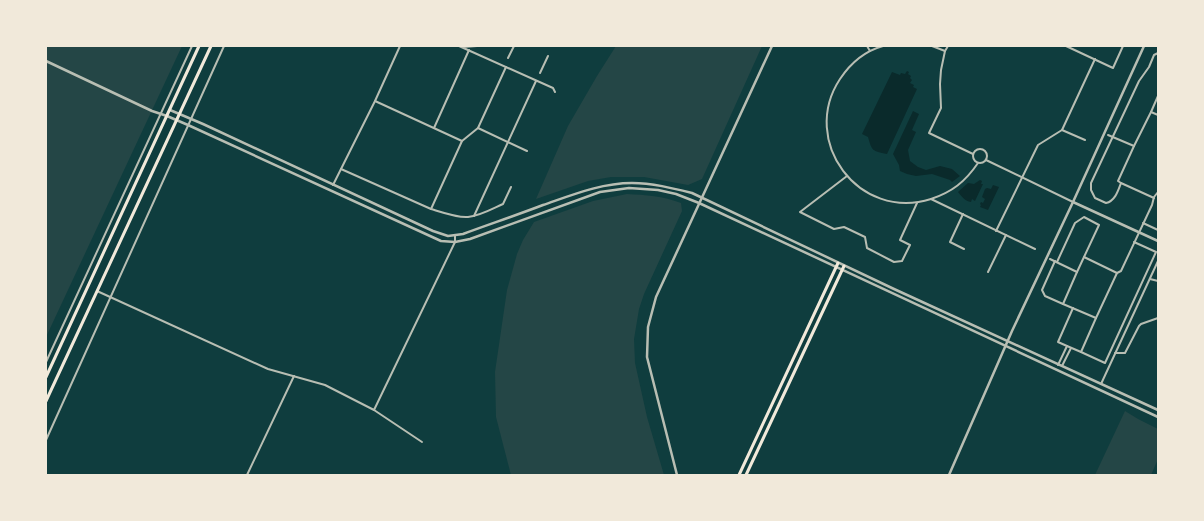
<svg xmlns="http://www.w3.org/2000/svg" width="1204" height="521" viewBox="0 0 1204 521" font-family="'Work Sans',sans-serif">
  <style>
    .green { fill: #244646 }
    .water { fill: #0a2a2b }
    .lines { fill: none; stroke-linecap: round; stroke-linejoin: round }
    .minor { stroke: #b8beb3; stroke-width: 2 }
    .tertiary { stroke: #b8beb3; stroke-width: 2.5 }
    .secondary { stroke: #f1e9da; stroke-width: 3 }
  </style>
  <rect width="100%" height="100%" fill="#0f3d3e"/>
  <g class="green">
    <path d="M46,46H182L46,337Z"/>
    <path d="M616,46H762L702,179L688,185L644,177H611L588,181L536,199L568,126L597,76Z"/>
    <path d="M627,194C645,195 663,196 681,203L682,211L644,294L639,309L634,339L635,363L647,417L664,475H511L496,417L495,372L507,290L517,254L523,240L534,222L593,201Z"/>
    <path d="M1125,411L1138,419L1158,429V459L1151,475H1095Z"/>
  </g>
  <g class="water">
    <path d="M907,71L909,72L908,74L911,76L910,78L912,80L910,83L914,85L913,87L917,89L887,154C872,151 872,151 868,137L862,134L892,72L900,75L901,73L905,74Z"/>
    <path d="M913,111L919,114L912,130L916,132L908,150L910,161L918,167L926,170L940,166L952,169L960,176L952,182L950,180L932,174L916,176L907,174L900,171L899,165L893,154Z"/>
    <path d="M980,180L982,181L981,184H983L975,201L972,199L971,202C965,201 962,197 958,192L968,183L974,184Z"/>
    <path d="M993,185L999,187L988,210L980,207L981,205L980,204L981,202L983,203L985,199L982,197L985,189L987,188L991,189Z"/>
  </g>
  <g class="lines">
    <g class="minor">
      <path d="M459,46L553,88L555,92"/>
      <path d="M867,46L870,51"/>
      <path d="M883,46C865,51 850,64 840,79C799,141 859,222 931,199C952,192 965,182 978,163"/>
      <path d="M932,46L945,51"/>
      <path d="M948,46L945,51L941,70L940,84L941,108L929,133L973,154"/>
      <path d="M1066,46L1113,68L1123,46"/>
      <path d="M463,47L477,46"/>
      <path d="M508,58L514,46"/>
      <path d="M540,73L548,56"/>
      <path d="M375,101L462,141L478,128L506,67"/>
      <path d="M1151,112L1158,96"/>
      <path d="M434,128L469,50"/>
      <path d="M478,128L527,151"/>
      <path d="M1062,130L1085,140"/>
      <path d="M1108,135L1134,146L1151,112L1158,115"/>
      <circle cx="980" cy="156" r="7"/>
      <path d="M986,160L1073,202"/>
      <path d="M341,169L431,209C441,212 458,218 468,217C480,216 492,209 503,204L511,187"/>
      <path d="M847,176L800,212L834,229L844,227L865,237L867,248L894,262L902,261L910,245L900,240L917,203"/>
      <path d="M1121,183L1118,181L1134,146"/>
      <path d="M333,185L375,101L400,46"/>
      <path d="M1154,198L1121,183C1118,191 1115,201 1106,203L1095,198L1091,190V183L1139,81L1149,67L1154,55L1158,53"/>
      <path d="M931,199L1035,249"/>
      <path d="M431,209L462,141"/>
      <path d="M963,214L950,242L964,249"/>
      <path d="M474,216L536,81"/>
      <path d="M1143,223L1158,230"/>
      <path d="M996,231L1038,145L1062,130L1095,59"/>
      <path d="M1050,259L1077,272L1063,304L1096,318L1117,273L1121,271L1152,205L1154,197L1158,192"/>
      <path d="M1055,261L1042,290L1045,296L1063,304"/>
      <path d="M1057,262L1075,223L1084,217L1099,225L1084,257L1117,273"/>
      <path d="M988,272L1006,235"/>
      <path d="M1077,272L1084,257"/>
      <path d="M1150,279L1158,281"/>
      <path d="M97,291L268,369L325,385L374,410L455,242V236"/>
      <path d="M1067,346L1081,352L1096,318"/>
      <path d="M1081,352L1105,363L1156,252L1134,242"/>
      <path d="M1115,353H1125L1139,326L1141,324L1158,318"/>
      <path d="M46,362L192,46"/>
      <path d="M1058,365L1067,346L1058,342L1073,308"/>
      <path d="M1062,366L1071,348"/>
      <path d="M1101,384L1158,261"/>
      <path d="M374,410L422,442"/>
      <path d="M46,440L224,46"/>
      <path d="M247,475L294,376"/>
    </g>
    <g class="tertiary">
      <path d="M46,61L152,111L167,116L188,125L441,241L455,242L470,239L600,192L629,188L658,190L676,194L699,203L1158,417"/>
      <path d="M170,110L203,124L433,231L448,236L463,234C490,224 517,215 543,205C572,195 601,183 632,183C652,183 672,188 692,193L894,289L1158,410"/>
      <path d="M1073,202L1158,241"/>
      <path d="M677,475L647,357L648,327L656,297L772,46"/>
      <path d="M949,475L1012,331L1073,202L1144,46"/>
    </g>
    <g class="secondary">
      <path d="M46,377L199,46"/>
      <path d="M46,401L211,46"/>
      <path d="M739,475L838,263"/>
      <path d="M746,475L844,266"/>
    </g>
  </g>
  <rect width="1204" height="521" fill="none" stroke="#f1e9da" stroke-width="94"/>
</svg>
